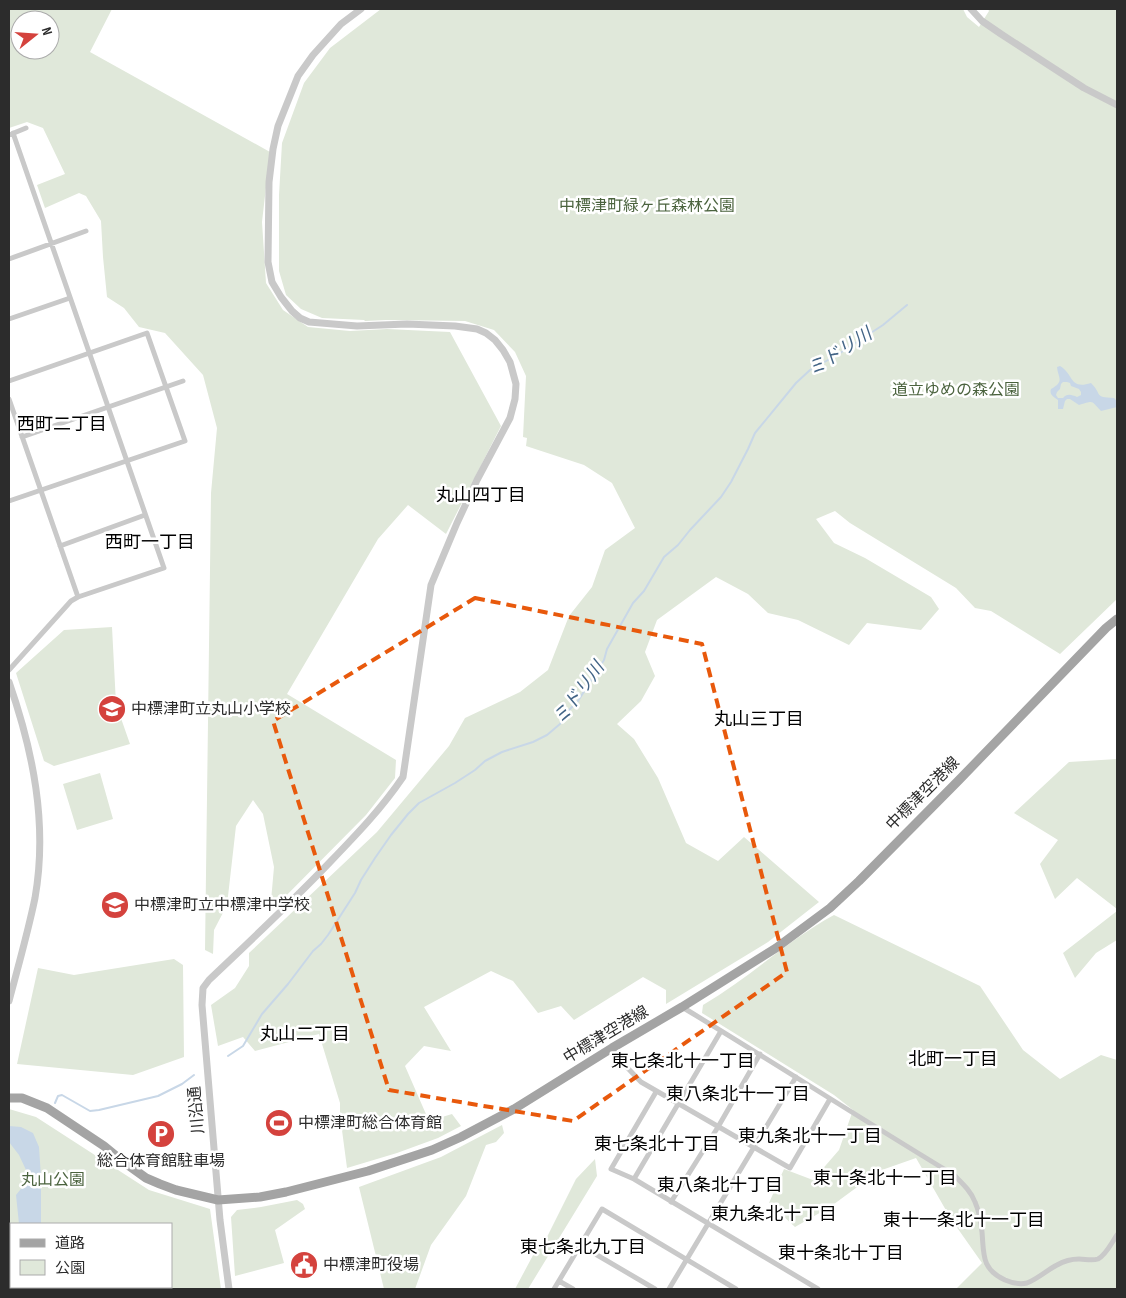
<svg xmlns="http://www.w3.org/2000/svg" width="1126" height="1298" font-family="'Sofia Sans Condensed','Noto Sans JP',sans-serif">
  <rect width="100%" height="100%" fill="#fff"/>
  <path fill="#e0e8da" fill-rule="evenodd" d="M 9,9 L 112,9 L 90,52 L 270,152 L 262,222 L 266,283 L 283,310 L 308,327 L 350,331 L 387,329 L 450,332 L 501,426 L 446,534 L 408,505 L 378,539 L 287,694 L 396,760 L 395,778 L 366,815 L 270,912 L 274,867 L 263,814 L 253,800 L 236,826 L 227,905 L 214,930 L 213,954 L 205,950 L 211,493 L 217,428 L 203,375 L 165,333 L 139,327 L 124,308 L 107,297 L 103,257 L 101,221 L 86,196 L 79,193 L 45,208 L 37,185 L 65,174 L 43,128 L 27,122 L 9,128 ZM 20,20 L 50,20 L 50,50 L 20,50 Z
    M 381,9 L 963,9 L 967,17 L 979,27 L 989,11 L 988,9 L 1117,9 L 1117,599 L 1060,654 L 991,611 L 975,608 L 956,588 L 850,523 L 835,511 L 816,519 L 834,543 L 865,558 L 931,597 L 939,609 L 921,630 L 867,623 L 849,645 L 798,620 L 768,613 L 748,594 L 716,577 L 657,620 L 645,652 L 655,676 L 641,701 L 617,724 L 634,739 L 658,778 L 686,843 L 718,861 L 744,837 L 819,902 L 768,942 L 666,1004 L 666,990 L 643,977 L 574,1020 L 561,1006 L 538,1013 L 513,981 L 491,971 L 424,1007 L 451,1051 L 424,1046 L 405,1066 L 429,1121 L 452,1114 L 461,1126 L 438,1138 L 397,1153 L 347,1168 L 340,1115 L 340,1103 L 319,1034 L 255,1051 L 243,1037 L 218,1046 L 211,1005 L 235,988 L 249,966 L 249,953 L 377,832 L 449,746 L 465,718 L 520,692 L 548,670 L 569,616 L 592,587 L 605,550 L 635,528 L 612,483 L 584,465 L 526,446 L 527,438 L 523,437 L 526,376 L 515,352 L 494,330 L 465,321 L 386,320 L 365,321 L 364,320 L 322,318 L 301,309 L 286,295 L 279,271 L 279,195 L 282,143 L 304,83 L 330,48 Z
    M 112,627 L 116,704 L 130,744 L 54,766 L 44,761 L 16,673 L 64,630 Z
    M 1117,759 L 1117,909 L 1077,878 L 1055,899 L 1040,864 L 1058,840 L 1014,813 L 1069,762 Z
    M 100,773 L 113,819 L 77,830 L 63,784 Z
    M 1117,911 L 1117,940 L 1096,953 L 1075,978 L 1063,953 Z
    M 834,915 L 980,986 L 1023,1050 L 1060,1079 L 1101,1055 L 1117,1060 L 1117,1289 L 956,1289 L 982,1263 L 951,1219 L 916,1158 L 879,1171 L 830,1207 L 795,1227 L 769,1203 L 784,1169 L 813,1180 L 839,1150 L 853,1110 L 834,1095 L 702,1013 L 703,1005 C 749,978 788,940 834,915 Z
    M 174,959 L 183,965 L 184,1057 L 133,1075 L 17,1064 L 38,968 L 74,975 Z
    M 9,1109 L 36,1117 L 149,1190 L 210,1209 L 221,1289 L 9,1289 ZM 11,1224 L 171,1224 L 171,1287 L 11,1287 Z
    M 502,1125 L 504,1133 L 496,1142 L 486,1145 L 466,1196 L 431,1245 L 415,1289 L 384,1289 L 359,1187 L 441,1157 Z
    M 595,1159 L 597,1176 L 528,1289 L 515,1289 L 539,1244 L 546,1239 L 576,1179 Z
    M 297,1200 L 303,1204 L 305,1209 L 275,1230 L 284,1263 L 235,1276 L 231,1217 L 237,1210 L 261,1207 Z"/>
  <path fill="#c8d7e7" fill-rule="evenodd" d="M 1060,366 C 1074,374 1069,390 1091,383 C 1103,395 1093,397 1114,398 L 1117,401 L 1117,407 L 1101,411 C 1091,401 1095,400 1079,405 L 1070,399 L 1067,399 L 1065,401 L 1063,409 L 1058,409 L 1058,400 C 1054,397 1049,395 1051,389 C 1065,381 1058,378 1057,367 ZM 1063,382 L 1067,382 L 1070,383 L 1071,386 L 1079,389 L 1081,392 L 1081,395 L 1077,397 C 1072,395 1067,393 1063,398 L 1058,398 L 1056,395 L 1057,392 L 1060,389 L 1061,384 Z
    M 9,1126 L 21,1127 L 33,1133 L 39,1147 L 41,1177 L 41,1224 L 19,1224 L 16,1195 L 24,1185 L 26,1170 L 19,1155 L 9,1142 Z"/>
  <g fill="none" stroke-linecap="round" stroke-linejoin="round">
    <path stroke="#c8d7e7" stroke-width="2" d="M 228,1056 L 243,1046 L 262,1014 L 288,984 L 313,951 L 321,944 L 328,935 L 355,893 L 361,880 L 375,858 L 391,835 L 408,814 L 419,803 L 455,783 L 475,770 L 485,761 L 502,752 L 533,742 L 547,735 L 560,724 L 568,711 L 578,701 L 604,660 L 607,649 L 633,603 L 644,591 L 664,557 L 678,545 L 690,530 L 721,497 L 731,482 L 748,449 L 755,433 L 796,383 L 810,370 L 837,355 L 883,325 L 907,305
      M 55,1103 L 58,1096 L 62,1095 L 90,1111 L 99,1110 L 158,1096 L 182,1084 L 194,1075"/>
    <path stroke="#c9c9c9" stroke-width="5" d="M 9,135 L 26,128
      M 9,259 L 86,231
      M 9,319 L 70,298
      M 9,381 L 147,333 L 185,441 L 9,501
      M 9,399 L 78,597
      M 22,437 L 183,381
      M 60,546 L 145,515
      M 9,670 L 71,601 L 78,597 L 164,568 L 13,133
      M 682,1007 C 773,1062 863,1120 954,1175 C 962,1183 971,1191 975,1202 C 979,1211 981,1222 982,1232 C 984,1254 981,1269 1005,1280 C 1012,1283 1019,1285 1027,1283 C 1038,1279 1047,1270 1057,1265 C 1064,1261 1071,1259 1079,1259 C 1085,1259 1092,1261 1098,1259 C 1106,1255 1112,1242 1117,1235
      M 721,1031 L 634,1179 L 818,1289
      M 612,1048 L 619,1059 L 641,1082 L 790,1168 L 830,1099
      M 634,1179 L 611,1169 L 656,1092
      M 671,1202 L 718,1127 L 760,1054
      M 580,1245 L 655,1289
      M 559,1281 L 573,1289
      M 554,1289 L 602,1209 L 736,1289
      M 669,1289 L 796,1077"/>
    <path stroke="#c9c9c9" stroke-width="7" d="M 971,9 L 982,21 L 1001,34 L 1084,88 L 1117,105
      M 9,682 C 33,751 48,824 35,898 C 28,932 18,967 9,1001
      M 229,1289 L 220,1220 L 202,1005 L 203,988 L 209,980 C 250,941 292,902 331,861 C 357,834 382,808 403,777 L 431,585 L 457,523 L 477,480 L 510,418 L 515,399 L 516,384 L 510,362 L 503,350 L 495,340 L 486,333 L 477,329 L 455,326 L 407,324 L 357,326 L 309,322 L 300,318 L 292,311 L 281,297 L 272,282 L 268,262 L 269,182 L 273,149 L 278,126 L 298,76 L 313,55 L 341,24 L 361,9"/>
    <path stroke="#a4a4a4" stroke-width="9" d="M 9,1098 L 22,1098 L 47,1108 L 104,1146 L 121,1160 L 146,1178 L 160,1184 L 176,1190 L 218,1200 L 260,1197 L 286,1192 L 368,1171 L 432,1150 L 461,1137 L 514,1109 L 612,1048 L 682,1007 L 776,948 L 830,908 L 859,881 L 959,780 L 1106,628 L 1117,619"/>
  </g>
  <path fill="none" stroke="#e8590c" stroke-width="4" stroke-dasharray="10 6" stroke-linejoin="round" d="M 475,598 L 702,644 L 787,972 L 573,1121 L 389,1090 L 273,721 Z"/>
  <defs>
    <symbol id="school-disc" viewBox="-11 -11 22 22"><circle r="9.5" fill="#d4423d" stroke="#fff"/><path d="M0-5L7-2L0 1L-7-2ZM-4 1L0 2.5L4 1V4Q0 6-4 4Z" fill="#fff"/></symbol>
    <symbol id="stadium-disc" viewBox="-11 -11 22 22"><circle r="9.5" fill="#d4423d" stroke="#fff"/><path d="M0-5a6.5 5 0 1 0 0 10a6.5 5 0 1 0 0-10ZM-3.5-1.8h7v3.6h-7Z" fill="#fff"/></symbol>
    <symbol id="parking-disc" viewBox="-11 -11 22 22"><circle r="9.5" fill="#d4423d" stroke="#fff"/><path d="M-3.5-5.5H1a3.5 3.5 0 0 1 0 7H-1V5.5H-3.5ZM-1-3.4V-.6H.8a1.4 1.4 0 0 0 0-2.8Z" fill="#fff"/></symbol>
    <symbol id="civic-disc" viewBox="-11 -11 22 22"><circle r="9.5" fill="#d4423d" stroke="#fff"/><path d="M-.6-6.5H3V-4.5H.6V-3L4-1V1h2V6H-6V1h2V-1L-.6-3ZM-1.2 2.5V6h2.4V2.5Z" fill="#fff"/></symbol>
  </defs>
  <g fill-rule="evenodd">
    <use href="#school-disc" x="96" y="693" width="32" height="32"/>
    <use href="#school-disc" x="99" y="889" width="32" height="32"/>
    <use href="#stadium-disc" x="263" y="1107" width="32" height="32"/>
    <use href="#parking-disc" x="145" y="1118" width="32" height="32"/>
    <use href="#civic-disc" x="288" y="1249" width="32" height="32"/>
  </g>
  <g text-anchor="middle" dominant-baseline="central" stroke-width="5" stroke-linejoin="round" paint-order="stroke">
    <g font-size="16" fill="#4b633e" stroke="#fff">
      <text x="647" y="206">中標津町緑ヶ丘森林公園</text>
      <text x="956" y="390">道立ゆめの森公園</text>
      <text x="53" y="1180">丸山公園</text>
    </g>
    <g font-size="16" fill="#2c2c2c" stroke="#fff" text-anchor="start">
      <text x="131" y="709">中標津町立丸山小学校</text>
      <text x="134" y="905">中標津町立中標津中学校</text>
      <text x="298" y="1123">中標津町総合体育館</text>
      <text x="161" y="1161" text-anchor="middle">総合体育館駐車場</text>
      <text x="323" y="1265">中標津町役場</text>
    </g>
    <g font-size="16" fill="#2c2c2c" stroke="#fff">
      <text transform="translate(923 794) rotate(-45)">中標津空港線</text>
      <text transform="translate(606 1035) rotate(-31)">中標津空港線</text>
      <text transform="translate(197 1110) rotate(-95)">川沿通</text>
    </g>
    <g font-size="18" font-style="italic" fill="#426486" stroke="#fff">
      <text transform="translate(840 352) rotate(-33)">ミドリ川</text>
      <text transform="translate(579 693) rotate(-54)">ミドリ川</text>
    </g>
    <g font-size="18" fill="#000" stroke="#fff">
      <text x="62" y="424">西町二丁目</text>
      <text x="481" y="495">丸山四丁目</text>
      <text x="150" y="542">西町一丁目</text>
      <text x="759" y="719">丸山三丁目</text>
      <text x="305" y="1034">丸山二丁目</text>
      <text x="953" y="1059">北町一丁目</text>
      <text x="683" y="1061">東七条北十一丁目</text>
      <text x="738" y="1094">東八条北十一丁目</text>
      <text x="810" y="1136">東九条北十一丁目</text>
      <text x="657" y="1144">東七条北十丁目</text>
      <text x="885" y="1178">東十条北十一丁目</text>
      <text x="720" y="1185">東八条北十丁目</text>
      <text x="774" y="1214">東九条北十丁目</text>
      <text x="964" y="1220">東十一条北十一丁目</text>
      <text x="583" y="1247">東七条北九丁目</text>
      <text x="841" y="1253">東十条北十丁目</text>
    </g>
  </g>
  <rect width="1126" height="1298" fill="none" stroke="#2c2c2c" stroke-width="20"/>
  <rect x="10" y="1223" width="162" height="65" fill="#ffffff" stroke="#ababab"/>
  <rect x="20" y="1239" width="25" height="8" fill="#a4a4a4" stroke="#ababab"/>
  <text x="55" y="1248" font-size="15" fill="#2c2c2c">道路</text>
  <rect x="20" y="1260" width="25" height="15" fill="#e0e8da" stroke="#ababab"/>
  <text x="55" y="1273" font-size="15" fill="#2c2c2c">公園</text>
  <g transform="translate(35 35) rotate(73)"><circle r="24" fill="#ffffff" stroke="#ababab"/>
  <path d="M0-4L9 19L0 12L-9 19Z" fill="#d4423d"/>
  <text y="-8" font-size="14" font-weight="bold" text-anchor="middle" fill="#2c2c2c">N</text>
  </g>
</svg>
